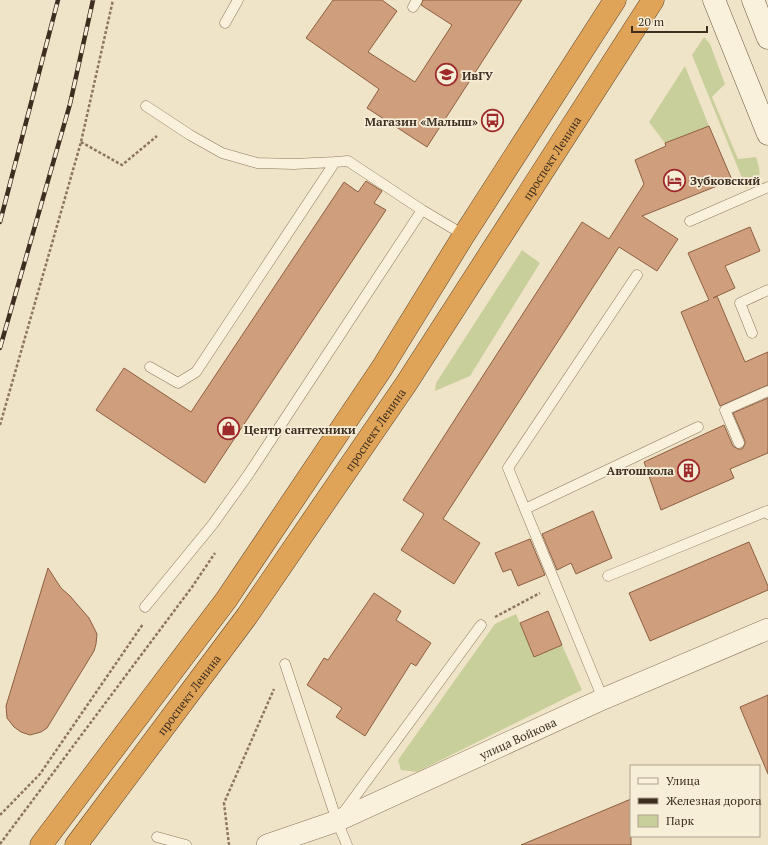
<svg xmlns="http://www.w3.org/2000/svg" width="768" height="845" font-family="'PT Serif',serif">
  <rect width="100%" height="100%" fill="#f0e4c8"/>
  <path fill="#c9cf9b" d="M 704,37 L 710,44 L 725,84 L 712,97 L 738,159 L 756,157 C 761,173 763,181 746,188 L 692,55 Z
    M 685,66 L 709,126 L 665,143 L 649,122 Z
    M 522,250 L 540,263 L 470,376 L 435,391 L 436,383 Z
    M 516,614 L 534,656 L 562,645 L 582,690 L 417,772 L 401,770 L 398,760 L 495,624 Z"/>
  <path fill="#cf9f7d" stroke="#8d5f41" d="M 333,0 L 382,0 L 397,11 L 368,52 L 415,82 L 452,25 L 421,5 L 423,0 L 522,0 L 427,147 L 367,108 L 379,89 L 306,38 Z
    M 709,126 L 732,180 L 642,216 L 678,239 L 657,271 L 619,247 L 443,519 L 480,543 L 454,584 L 401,550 L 424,514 L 403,500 L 582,222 L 609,239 L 644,184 L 635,160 L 666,146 L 665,143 Z
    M 366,181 L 382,191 L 374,203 L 386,210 L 205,483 L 96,410 L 124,368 L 191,412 L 344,182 L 358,192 Z
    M 750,227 L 760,251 L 725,266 L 735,288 L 713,298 L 717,296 L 745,362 L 768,352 L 768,385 L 720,406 L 681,312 L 709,300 L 688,253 Z
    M 768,398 L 768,453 L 730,469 L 734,478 L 661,510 L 644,462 L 724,425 L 733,446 L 738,449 L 742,449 L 745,444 L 745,441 L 733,413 Z
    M 593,511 L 612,558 L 576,574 L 571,563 L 557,570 L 542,534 Z
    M 530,539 L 545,575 L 518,586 L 511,569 L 503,572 L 495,553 Z
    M 749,542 L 768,586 L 768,590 L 650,641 L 629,593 Z
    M 48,568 L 61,588 L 70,596 L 89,618 L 97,634 L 96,644 L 94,651 L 47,728 L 41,732 L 30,735 L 21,732 L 14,727 L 7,718 L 6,706 Z
    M 374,593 L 401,611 L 396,620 L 431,643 L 416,666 L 411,663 L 365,736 L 336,717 L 342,708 L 307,685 L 324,658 L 328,660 Z
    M 548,611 L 562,645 L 534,657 L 520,623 Z
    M 768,695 L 768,774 L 740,707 Z
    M 631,799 L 631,845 L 521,845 Z"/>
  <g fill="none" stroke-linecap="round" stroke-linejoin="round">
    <defs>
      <path id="lane" d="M 413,7 L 417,0
        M 225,23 L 238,0
        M 146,106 L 190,135 L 222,153 L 257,163 L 294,164 L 335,162
        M 690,221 L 768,187
        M 752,333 L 740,303 L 768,290
        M 150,367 L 178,383 L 196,372 L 335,162 L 348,161 L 422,210 L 464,235
        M 739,443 L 725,410 L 768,391
        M 525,509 L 698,427
        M 608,576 L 767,511 L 768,514
        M 145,607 L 213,524 L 248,475 L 422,210
        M 285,664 L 337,821 L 347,845
        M 603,699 L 508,468 L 637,275
        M 343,813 L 481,625
        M 157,837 L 186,845"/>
      <g id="street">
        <path id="s1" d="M 267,845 L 337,821 L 603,699 L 768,629"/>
      </g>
      <path id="secondary" d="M 714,0 L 768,134
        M 753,0 L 768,38"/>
      <g id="highway">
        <path d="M 41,845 L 226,600 L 382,368 L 464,235 L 615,0"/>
        <path id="s2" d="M 76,845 L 247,616 L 406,384 L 653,0"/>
      </g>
    </defs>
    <use href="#lane" stroke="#8d765c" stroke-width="11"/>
    <use href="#street" stroke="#8d765c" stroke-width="22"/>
    <use href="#secondary" stroke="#6f573f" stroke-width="23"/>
    <use href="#highway" stroke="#5b4430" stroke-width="23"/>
    <path stroke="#8d765c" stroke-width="2.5" stroke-dasharray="3 2" stroke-linecap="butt" d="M 81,142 L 122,165 L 157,136
      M 0,425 L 81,142 L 113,0
      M 495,617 L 540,593
      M 0,815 L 40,774 L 143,624
      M 0,844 L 192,587 L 215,553
      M 229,845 L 224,803 L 274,689"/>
    <use href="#lane" stroke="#faf1dc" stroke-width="10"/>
    <use href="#street" stroke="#faf1dc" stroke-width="21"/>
    <use href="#secondary" stroke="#faf1dc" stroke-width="22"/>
    <use href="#highway" stroke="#e0a458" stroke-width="22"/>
    <defs>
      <path id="rail" d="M 0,222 L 58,0
        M 0,348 L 70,104 L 93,0"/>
    </defs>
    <use href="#rail" stroke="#3d2e20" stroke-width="4.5"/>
    <use href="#rail" stroke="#f7eed8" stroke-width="3" stroke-dasharray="9" stroke-linecap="butt"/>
  </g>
  <defs>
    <symbol id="university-ring" viewBox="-11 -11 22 22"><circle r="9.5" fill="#f7eed8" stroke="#9e2a2b" stroke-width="1.5"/><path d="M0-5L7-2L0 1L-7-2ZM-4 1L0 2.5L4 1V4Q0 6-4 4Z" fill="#9e2a2b"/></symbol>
    <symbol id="bus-ring" viewBox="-11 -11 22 22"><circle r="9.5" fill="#f7eed8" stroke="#9e2a2b" stroke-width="1.5"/><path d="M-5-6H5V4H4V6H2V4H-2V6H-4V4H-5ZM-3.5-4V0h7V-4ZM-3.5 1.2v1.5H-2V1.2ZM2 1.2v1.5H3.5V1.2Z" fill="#9e2a2b"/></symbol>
    <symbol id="hotel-ring" viewBox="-11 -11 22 22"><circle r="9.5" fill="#f7eed8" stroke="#9e2a2b" stroke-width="1.5"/><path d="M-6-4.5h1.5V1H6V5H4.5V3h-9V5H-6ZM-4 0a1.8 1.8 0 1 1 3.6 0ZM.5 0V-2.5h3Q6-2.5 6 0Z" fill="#9e2a2b"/></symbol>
    <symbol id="shop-ring" viewBox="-11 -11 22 22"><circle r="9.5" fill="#f7eed8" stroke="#9e2a2b" stroke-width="1.5"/><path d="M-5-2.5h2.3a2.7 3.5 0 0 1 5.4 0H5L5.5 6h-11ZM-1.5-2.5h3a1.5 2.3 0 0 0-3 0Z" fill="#9e2a2b"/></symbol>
    <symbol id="building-ring" viewBox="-11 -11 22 22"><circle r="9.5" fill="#f7eed8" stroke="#9e2a2b" stroke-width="1.5"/><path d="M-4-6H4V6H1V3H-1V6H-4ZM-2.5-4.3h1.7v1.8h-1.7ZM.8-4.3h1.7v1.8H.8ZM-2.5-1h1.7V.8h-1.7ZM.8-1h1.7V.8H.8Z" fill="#9e2a2b"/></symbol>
  </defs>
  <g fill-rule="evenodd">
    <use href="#university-ring" x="434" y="62" width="25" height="25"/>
    <use href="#bus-ring" x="480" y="108" width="25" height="25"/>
    <use href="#hotel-ring" x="662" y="168" width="25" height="25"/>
    <use href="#shop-ring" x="216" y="416" width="25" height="25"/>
    <use href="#building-ring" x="676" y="458" width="25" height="25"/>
  </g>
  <g text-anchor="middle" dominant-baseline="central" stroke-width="3.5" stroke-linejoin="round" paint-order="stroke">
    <g font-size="12" font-weight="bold" fill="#3d2e20" stroke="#f7eed8" text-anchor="start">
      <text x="462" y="75">ИвГУ</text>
      <text x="478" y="121" text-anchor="end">Магазин «Малыш»</text>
      <text x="690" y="180">Зубковский</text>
      <text x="244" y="429">Центр сантехники</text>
      <text x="674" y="470" text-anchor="end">Автошкола</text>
    </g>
    <g font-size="12" fill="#3d2e20" stroke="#f7eed8">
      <text stroke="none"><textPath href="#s2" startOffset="836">проспект Ленина</textPath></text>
      <text stroke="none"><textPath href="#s2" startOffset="512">проспект Ленина</textPath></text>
      <text stroke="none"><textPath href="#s2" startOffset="188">проспект Ленина</textPath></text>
      <text stroke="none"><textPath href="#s1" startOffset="273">улица Войкова</textPath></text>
    </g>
  </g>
  <rect x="630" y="765" width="130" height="72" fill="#f7eed8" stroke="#ada18e"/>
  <rect x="638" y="778" width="20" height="6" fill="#faf1dc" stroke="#ada18e"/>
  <text x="666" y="785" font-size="12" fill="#3d2e20">Улица</text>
  <rect x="638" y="798" width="20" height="6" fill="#3d2e20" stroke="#ada18e"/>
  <text x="666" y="805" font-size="12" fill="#3d2e20">Железная дорога</text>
  <rect x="638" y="815" width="20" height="12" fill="#c9cf9b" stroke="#ada18e"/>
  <text x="666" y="825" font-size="12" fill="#3d2e20">Парк</text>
  <path d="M632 26v6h75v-6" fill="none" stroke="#3d2e20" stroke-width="2"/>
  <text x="638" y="26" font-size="12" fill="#3d2e20" stroke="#f7eed8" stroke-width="3" paint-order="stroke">20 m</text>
</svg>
